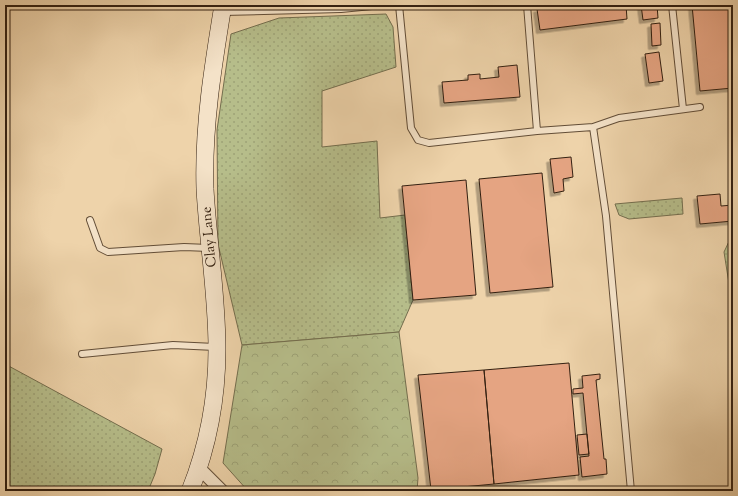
<svg xmlns="http://www.w3.org/2000/svg" width="738" height="496" font-family="'Sorts Mill Goudy',serif">
  <defs>
    <pattern id="grass-dots" width="8" height="8" patternUnits="userSpaceOnUse"><rect width="8" height="8" fill="#b6bd8a"/><path d="M2 2h.1M6 6h.1" fill="none" stroke="#9da276" stroke-width="1.8" stroke-linecap="round"/></pattern>
    <pattern id="forest-crowns" width="20" height="18" patternUnits="userSpaceOnUse"><rect width="20" height="18" fill="#b6bd8a"/><path d="M2 6a3 3 0 1 1 6 0M12 15a3 3 0 1 1 6 0" fill="none" stroke="#9da276"/></pattern>
    <filter id="shadow"><feDropShadow dx="-3.5" dy="3.5" stdDeviation="0" flood-color="#0004"/></filter>
  </defs>
  <rect width="100%" height="100%" fill="#eed3aa"/>
  <filter id="stains"><feTurbulence type="fractalNoise" baseFrequency=".005" numOctaves="4"/><feColorMatrix values="0 0 0 0 .2 0 0 0 0 .09 0 0 0 0 .02 0 0 0 .5 -.17"/></filter>
  <radialGradient id="worn" r=".72"><stop offset=".6" stop-color="#630" stop-opacity="0"/><stop offset="1" stop-color="#630" stop-opacity=".3"/></radialGradient>
  <path fill="url(#grass-dots)" stroke="#746e4e" d="M 386,14 L 393,27 L 396,67 L 322,91 L 322,147 L 377,141 L 380,218 L 405,215 L 413,300 L 399,332 L 242,345 L 218,244 L 217,130 L 231,34 L 279,18 Z
    M 682,198 L 683,214 L 629,219 L 619,215 L 615,204 Z
    M 733,233 L 733,293 L 730,290 L 724,252 Z
    M 5,364 L 162,449 L 155,474 L 148,491 L 5,491 Z"/>
  <path fill="url(#forest-crowns)" stroke="#746e4e" d="M 399,332 L 418,478 L 417,491 L 248,491 L 223,463 L 242,345 Z"/>
  <path fill="#e5a482" stroke="#332011" filter="url(#shadow)" d="M 544,5 L 626,5 L 627,19 L 540,30 L 537,9 L 544,8 Z
    M 641,5 L 657,5 L 658,18 L 643,20 Z
    M 692,5 L 733,5 L 733,88 L 700,91 Z
    M 660,23 L 661,45 L 652,46 L 651,24 Z
    M 659,52 L 663,81 L 649,83 L 645,54 Z
    M 517,65 L 520,97 L 444,103 L 442,82 L 468,80 L 468,75 L 480,74 L 480,79 L 499,77 L 498,67 Z
    M 571,157 L 573,177 L 563,179 L 564,191 L 554,193 L 550,159 Z
    M 542,173 L 553,287 L 490,293 L 479,179 Z
    M 466,180 L 476,295 L 413,300 L 402,186 Z
    M 720,194 L 721,206 L 733,205 L 733,221 L 700,224 L 697,196 Z
    M 569,363 L 579,475 L 494,484 L 484,370 Z
    M 484,370 L 494,484 L 431,490 L 418,375 Z
    M 600,374 L 600,379 L 596,380 L 604,459 L 606,459 L 607,474 L 582,477 L 580,457 L 589,456 L 583,393 L 573,394 L 573,389 L 583,388 L 582,376 Z
    M 587,434 L 589,454 L 579,455 L 577,435 Z"/>
  <g fill="none" stroke-linecap="round" stroke-linejoin="round">
    <defs>
      <path id="lane" d="M 399,5 L 411,128 L 418,140 L 429,143 L 537,131 L 593,127 L 619,118 L 700,107
        M 527,5 L 537,131
        M 672,5 L 683,109
        M 223,12 L 341,9 L 382,5
        M 593,127 L 606,216 L 631,491
        M 90,220 L 100,248 L 108,252 L 184,247 L 209,248
        M 82,354 L 173,345 L 215,347"/>
      <path id="street" d="M 199,468 L 222,491"/>
      <path id="secondary" d="M 190,491 C 208,446 217,398 217,349 C 217,295 208,242 205,189 C 203,127 213,66 223,5"/>
    </defs>
    <use href="#lane" stroke="#624d37" stroke-width="8"/>
    <use href="#street" stroke="#624d37" stroke-width="14"/>
    <use href="#secondary" stroke="#332011" stroke-width="18"/>
    <use href="#lane" stroke="#f4e2c8" stroke-width="6"/>
    <use href="#street" stroke="#f4e2c8" stroke-width="12"/>
    <use href="#secondary" stroke="#f4e2c8" stroke-width="17"/>
  </g>
  <g text-anchor="middle" dominant-baseline="central" stroke-width="3" stroke-linejoin="round" paint-order="stroke">
    <g font-size="14" fill="#332011" stroke="#f4e2c8">
      <text transform="translate(210 237) rotate(-95)">Clay Lane</text>
    </g>
  </g>
  <rect width="738" height="496" fill="none" stroke="#eed3aa" stroke-width="20"/>
  <rect x="6" y="6" width="726" height="484" fill="none" stroke="#332011" stroke-width="2"/>
  <rect x="10" y="10" width="718" height="476" fill="none" stroke="#332011"/>
  <rect width="100%" height="100%" filter="url(#stains)"/>
  <rect width="100%" height="100%" fill="url(#worn)"/>
</svg>
